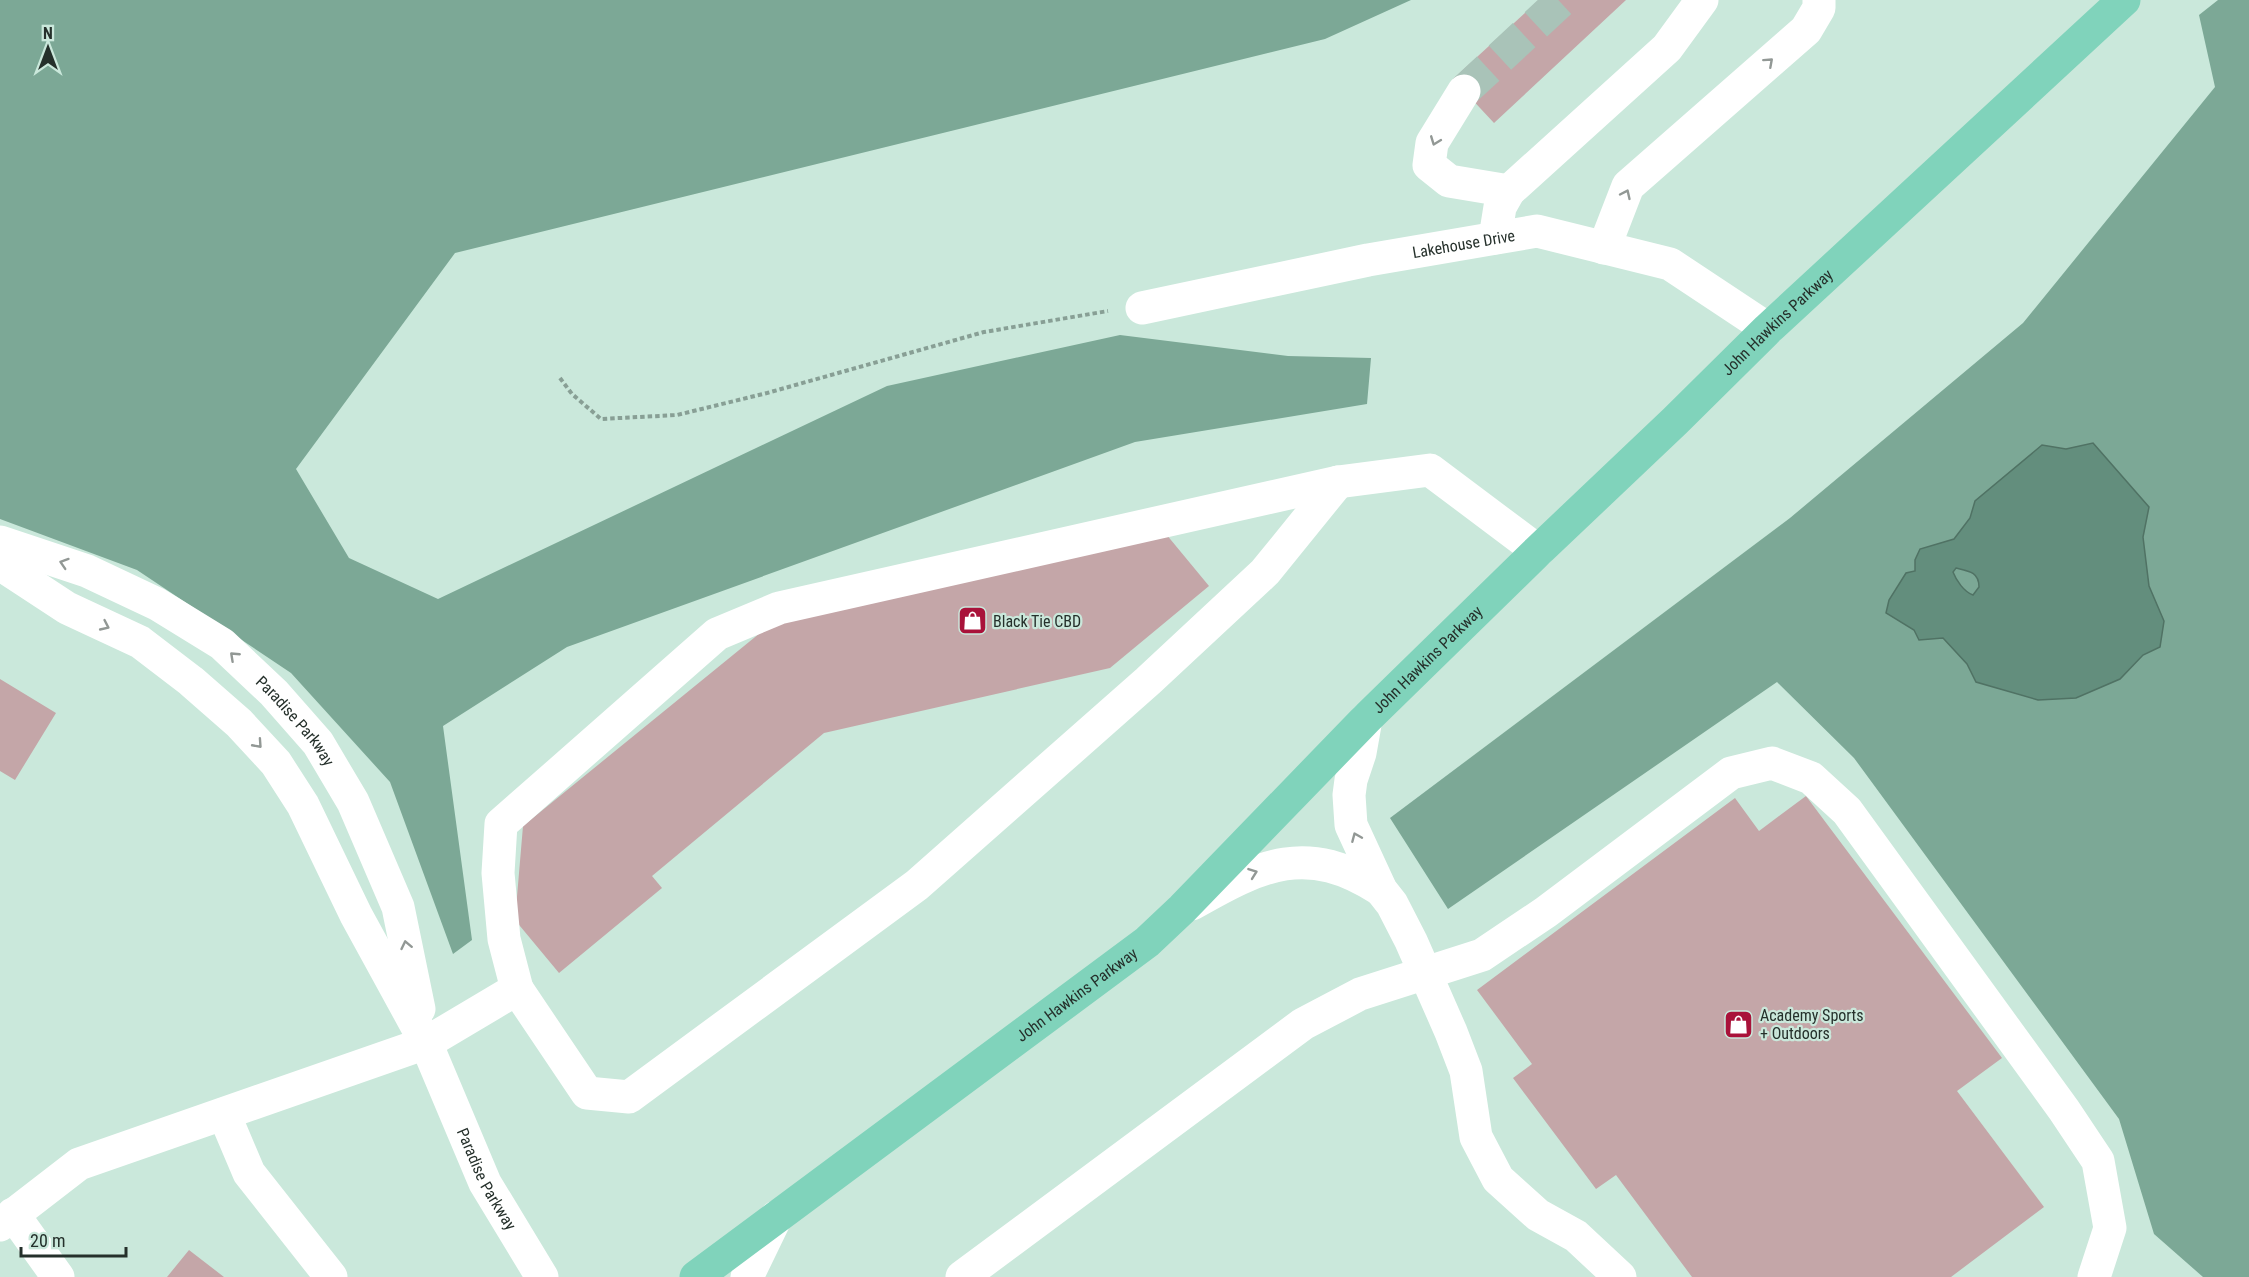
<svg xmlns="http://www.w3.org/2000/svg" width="2249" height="1277" font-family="'Roboto Condensed',sans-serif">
  <rect width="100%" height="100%" fill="#cae8db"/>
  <path fill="#7ca896" d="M 0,0 L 1411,0 L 1325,39 L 455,253 L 296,469 L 349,558 L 438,599 L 887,386 L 1120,335 L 1288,356 L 1371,358 L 1367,404 L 1135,442 L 567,647 L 443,726 L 472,940 L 453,954 L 390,782 L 291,673 L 137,570 L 0,519 Z
    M 2218,0 L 2249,0 L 2249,1277 L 2203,1277 L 2154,1234 L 2119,1119 L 1854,758 L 1777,682 L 1448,909 L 1390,818 L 1790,518 L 2023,323 L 2215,87 L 2199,15 Z"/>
  <path fill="#638e7d" stroke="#507264" stroke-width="1.5" fill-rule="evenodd" d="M 2093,443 L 2149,507 L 2143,537 L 2149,586 L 2164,621 L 2160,647 L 2143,655 L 2120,679 L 2076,698 L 2038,700 L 1976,682 L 1967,664 L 1943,638 L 1919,640 L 1914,630 L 1886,613 L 1889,600 L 1906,573 L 1915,571 L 1915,560 L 1920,549 L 1954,539 L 1970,518 L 1975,501 L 2042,445 L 2066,449 ZM 1956,568 C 1969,571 1979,572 1979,587 L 1973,595 C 1964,592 1956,580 1953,572 Z"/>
  <path fill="#c4a6a8" d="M 1539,0 L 1626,0 L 1494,123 L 1453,79 Z
    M 1166,534 L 1209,586 L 1110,668 L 824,733 L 652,876 L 662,888 L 559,973 L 515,920 L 523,826 L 771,624 Z
    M 0,679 L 56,713 L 15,780 L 0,771 Z
    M 1806,796 L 2002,1058 L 1957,1091 L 2044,1207 L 1951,1277 L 1692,1277 L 1616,1175 L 1596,1189 L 1513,1078 L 1532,1064 L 1477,990 L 1735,798 L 1759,831 Z
    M 189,1250 L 224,1277 L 167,1277 Z"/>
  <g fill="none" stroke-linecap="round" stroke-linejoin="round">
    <path stroke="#a9c3b8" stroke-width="33" stroke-dasharray="33 16" stroke-linecap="butt" d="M 1464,91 L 1562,0"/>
    <path stroke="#889f95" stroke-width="4" stroke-dasharray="4.5 3" stroke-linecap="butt" d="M 560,378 L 572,394 L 601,419 L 677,415 L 767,393 L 984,332 L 1108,311"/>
    <g stroke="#fff" stroke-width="33">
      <path d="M 1464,91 L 1432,143 L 1429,165 L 1449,181 L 1509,191"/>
      <path d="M 1495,238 L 1500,207 L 1509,191 L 1667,48 L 1702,0"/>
      <path d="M 1604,248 L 1628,186 L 1806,30 L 1819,8 L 1819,0"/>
      <path id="s1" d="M 1142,308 L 1368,260 L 1537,231 L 1670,264 L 1768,329"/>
      <path id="s2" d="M 0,542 L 87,571 L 157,604 L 222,644 L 274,693 L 318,743 L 353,802 L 398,907 L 419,1009"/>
      <path id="s3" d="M 0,564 L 67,608 L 140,642 L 191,681 L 239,723 L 276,763 L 303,805 L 356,915 L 426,1043 L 485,1183 L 542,1277"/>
      <path d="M 1366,719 L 1360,753 L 1351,780 L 1349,795 L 1351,825 L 1381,890 L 1392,904 L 1411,941 L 1451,1032 L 1466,1071 L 1476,1137 L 1498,1179 L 1538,1215 L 1576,1236 L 1620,1277"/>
      <path d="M 1192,904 C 1262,864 1307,842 1381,890"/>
      <path d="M 517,989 L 504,939 L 498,873 L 501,824 L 717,634 L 779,608 L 1338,482 L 1430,470 L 1538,551"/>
      <path d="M 224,1114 L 249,1173 L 331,1277"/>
      <path d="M 13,1214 L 58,1277"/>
      <path d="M 0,1225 L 79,1164 L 426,1043 L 517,989 L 587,1093 L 629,1097 L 917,885 L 1148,681 L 1265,572 L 1338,482"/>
      <path d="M 747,1277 L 776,1217"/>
      <path d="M 962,1277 L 1303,1024 L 1360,994 L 1482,955 L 1546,912 L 1731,773 L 1772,763 L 1811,778 L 1847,811 L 2064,1110 L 2098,1161 L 2110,1228 L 2094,1277"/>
    </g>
    <path stroke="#80d3bb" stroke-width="33" id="s4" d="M 696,1277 L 1147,942 L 1182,909 L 1366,719 L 1538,551 L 1675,421 L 1768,329 L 2124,0"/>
  </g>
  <defs><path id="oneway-chevron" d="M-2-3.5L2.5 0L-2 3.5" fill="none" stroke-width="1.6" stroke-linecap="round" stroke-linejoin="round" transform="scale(1.5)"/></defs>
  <g stroke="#929895">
    <use href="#oneway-chevron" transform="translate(1769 62) rotate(-42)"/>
    <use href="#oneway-chevron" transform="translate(1435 141) rotate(111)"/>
    <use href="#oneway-chevron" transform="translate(1626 194) rotate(-65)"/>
    <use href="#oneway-chevron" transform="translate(64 563) rotate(-162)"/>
    <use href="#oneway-chevron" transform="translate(105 626) rotate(25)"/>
    <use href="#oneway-chevron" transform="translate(234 656) rotate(-137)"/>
    <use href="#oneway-chevron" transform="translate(258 744) rotate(48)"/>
    <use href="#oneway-chevron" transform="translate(1356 837) rotate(-113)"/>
    <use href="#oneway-chevron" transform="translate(1253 873) rotate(-20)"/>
    <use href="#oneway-chevron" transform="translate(406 945) rotate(-102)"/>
  </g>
  <defs>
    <symbol id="shop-square" viewBox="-11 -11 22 22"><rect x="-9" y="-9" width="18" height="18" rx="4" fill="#a9123a" stroke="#cae8db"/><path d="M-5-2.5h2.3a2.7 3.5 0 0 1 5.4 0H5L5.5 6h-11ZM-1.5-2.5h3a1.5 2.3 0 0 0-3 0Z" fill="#fff"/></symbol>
  </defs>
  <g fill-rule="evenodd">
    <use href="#shop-square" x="956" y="604" width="33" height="33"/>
    <use href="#shop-square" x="1722" y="1008" width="33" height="33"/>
  </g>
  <g text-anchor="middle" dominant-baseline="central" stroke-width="4.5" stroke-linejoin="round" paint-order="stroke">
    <g font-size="16" fill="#25302b" stroke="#cae8db">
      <text stroke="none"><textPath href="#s1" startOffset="328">Lakehouse Drive</textPath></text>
      <text stroke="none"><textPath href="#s4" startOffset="1446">John Hawkins Parkway</textPath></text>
      <text stroke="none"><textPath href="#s4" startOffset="960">John Hawkins Parkway</textPath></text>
      <text stroke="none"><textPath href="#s2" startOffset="352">Paradise Parkway</textPath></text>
      <text stroke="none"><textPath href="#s4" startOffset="474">John Hawkins Parkway</textPath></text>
      <text stroke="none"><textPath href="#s3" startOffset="810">Paradise Parkway</textPath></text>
    </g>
    <g font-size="16" fill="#25302b" stroke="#cae8db" text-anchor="start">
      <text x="993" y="621">Black Tie CBD</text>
      <text x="1760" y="1015">Academy Sports<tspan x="1760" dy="18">+ Outdoors</tspan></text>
    </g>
  </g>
  <g transform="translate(48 48)" stroke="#cae8db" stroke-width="4.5" paint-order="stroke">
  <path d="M0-4.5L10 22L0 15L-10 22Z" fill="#25302b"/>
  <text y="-9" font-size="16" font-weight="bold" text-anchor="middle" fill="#25302b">N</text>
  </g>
  <path d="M21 1247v9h105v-9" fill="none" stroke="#25302b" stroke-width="3"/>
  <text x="30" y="1247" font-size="18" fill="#25302b" stroke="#cae8db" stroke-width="4.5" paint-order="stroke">20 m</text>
</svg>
